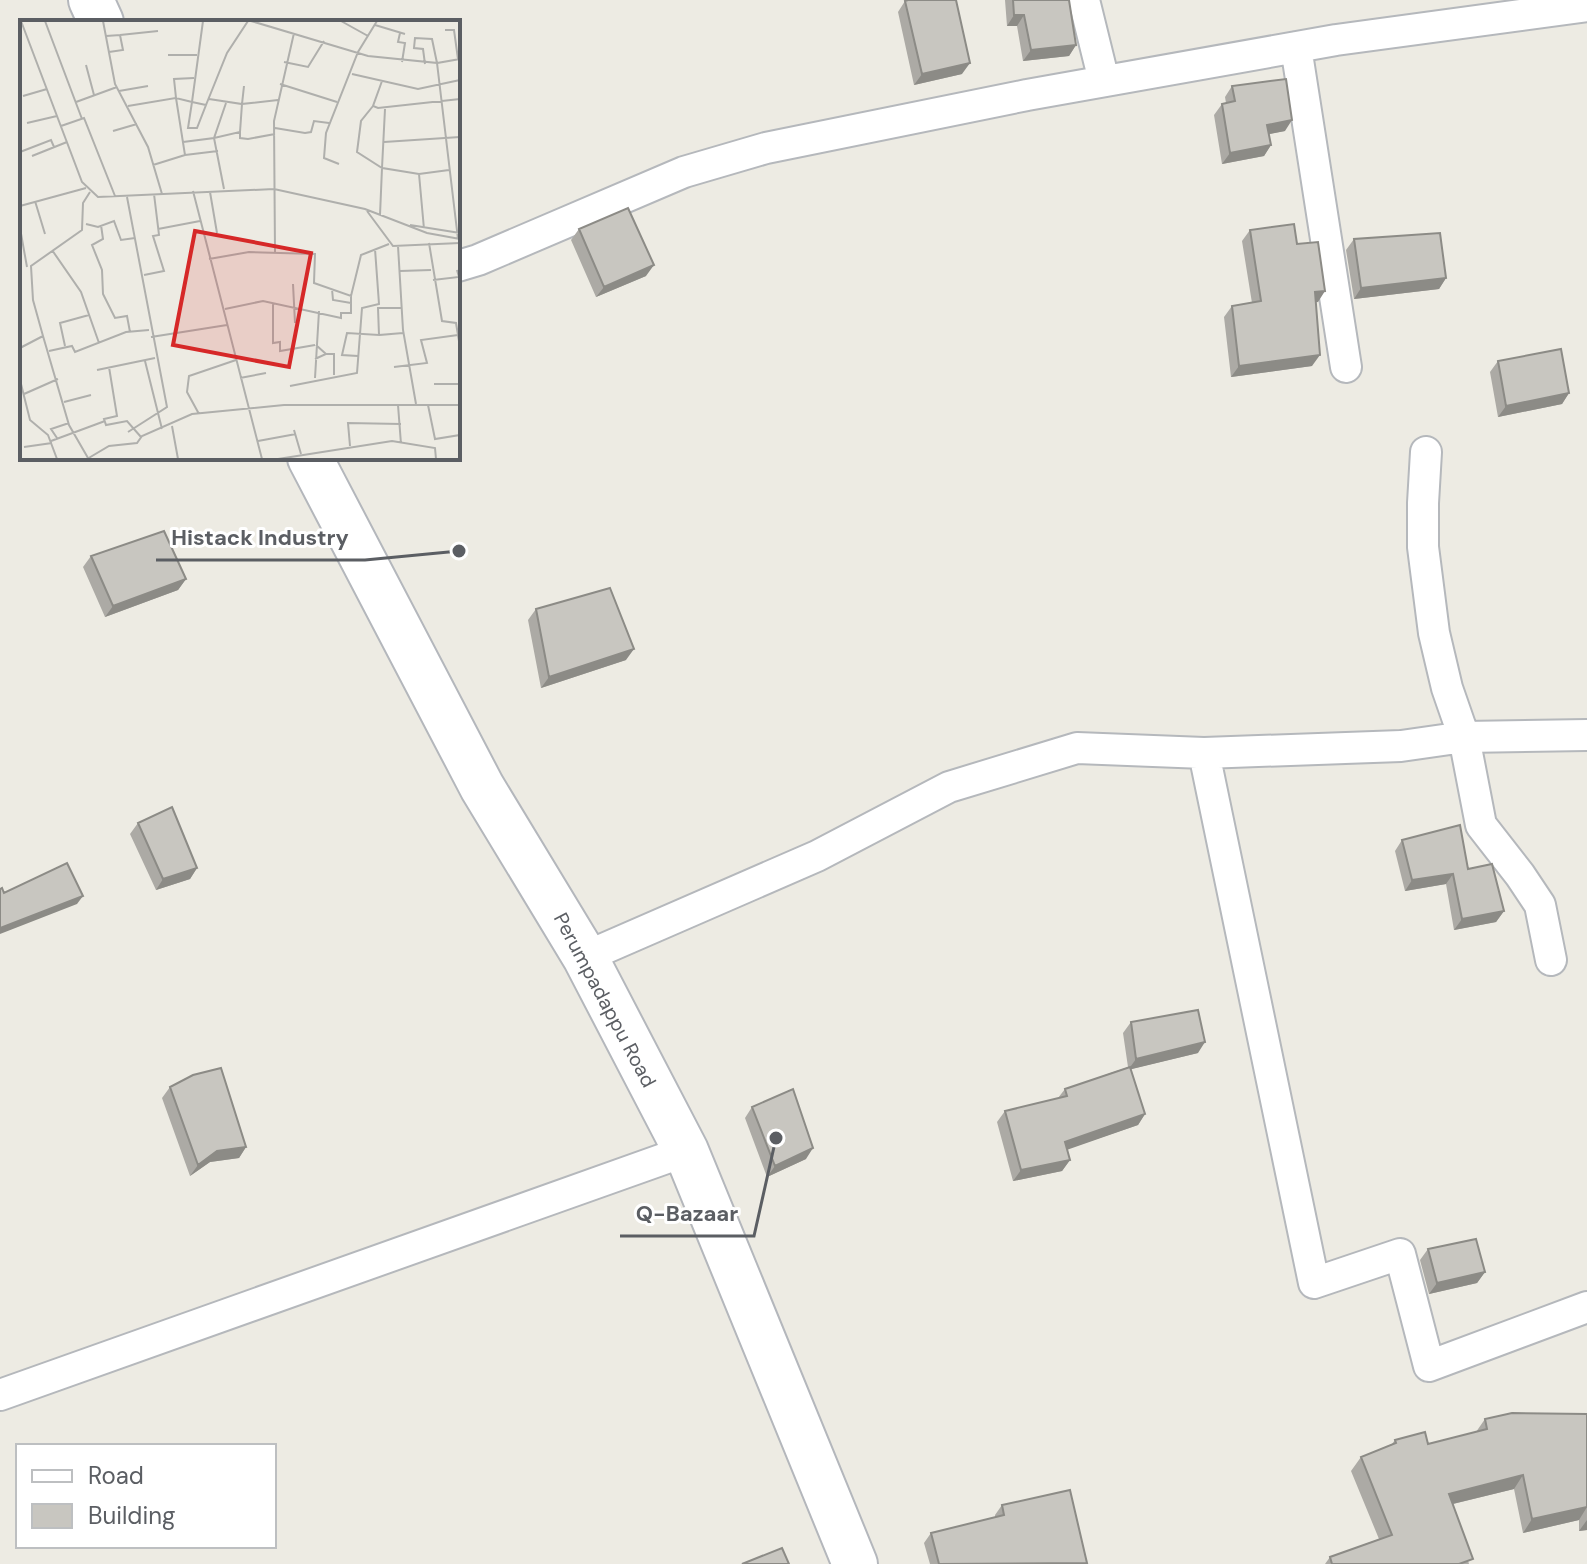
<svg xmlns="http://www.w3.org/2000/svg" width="1587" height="1564" font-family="'DM Sans',sans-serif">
  <rect width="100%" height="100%" fill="#edebe3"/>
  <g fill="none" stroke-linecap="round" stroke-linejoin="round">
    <defs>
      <path id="minor" d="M 1084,0 L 1104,81
        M 1296,47 L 1346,367
        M 458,266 L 478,260 L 684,172 L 766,148 L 1027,95 L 1336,40 L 1587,6
        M 1426,452 L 1423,503 L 1423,547 L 1434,633 L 1447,688 L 1464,737 L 1481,825 L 1520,875 L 1540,905 L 1551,960
        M 1204,753 L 1314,1283 L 1400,1254 L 1429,1366 L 1587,1307
        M 585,957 L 817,856 L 949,787 L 1077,748 L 1204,753 L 1401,746 L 1464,737 L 1587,735
        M 0,1395 L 686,1151"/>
      <path id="secondary" d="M 91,0 L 101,22
        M 310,458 L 482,787 L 585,957 L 686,1151 L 855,1564"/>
    </defs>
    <use href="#minor" stroke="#b5b8bc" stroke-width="34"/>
    <use href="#secondary" stroke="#b4b7bc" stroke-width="48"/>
    <use href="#minor" stroke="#fff" stroke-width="30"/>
    <use href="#secondary" stroke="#fff" stroke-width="44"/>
  </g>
  <path fill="#acaaa5" d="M 1005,0 L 1069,0 L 1076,45 L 1069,56 L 1023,61 L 1017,26 L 1007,26 Z
    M 905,1 L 962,74 L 914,85 L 898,12 Z
    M 1232,86 L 1285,131 L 1269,134 L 1271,145 L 1264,156 L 1222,164 L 1214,115 L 1222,104 L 1226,103 L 1225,97 Z
    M 579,229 L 646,276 L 596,297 L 571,240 Z
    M 1250,230 L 1297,244 L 1318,302 L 1316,302 L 1312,366 L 1231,377 L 1224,317 L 1232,306 L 1252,303 L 1242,241 Z
    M 1354,239 L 1446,278 L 1439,289 L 1354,299 L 1346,250 Z
    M 1498,361 L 1569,393 L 1562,404 L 1498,417 L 1490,372 Z
    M 91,556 L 186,579 L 178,590 L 105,617 L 83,567 Z
    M 536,609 L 626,660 L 541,688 L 528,620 Z
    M 138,823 L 197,868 L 190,879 L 156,890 L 130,834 Z
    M 1402,840 L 1468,869 L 1504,911 L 1496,922 L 1454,930 L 1446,884 L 1405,891 L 1395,851 Z
    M 1131,1022 L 1198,1053 L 1131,1069 L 1145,1114 L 1138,1125 L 1067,1149 L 1070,1160 L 1062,1171 L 1013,1181 L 997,1122 L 1005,1111 L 1058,1098 L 1065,1089 L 1128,1067 L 1123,1033 Z
    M 170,1087 L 246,1147 L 239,1158 L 210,1162 L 190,1176 L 162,1098 Z
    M 752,1107 L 806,1159 L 767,1177 L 745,1118 Z
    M 1428,1249 L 1485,1272 L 1477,1283 L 1429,1294 L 1420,1260 Z
    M 1587,1414 L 1587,1530 L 1579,1531 L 1579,1520 L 1523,1533 L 1514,1489 L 1453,1504 L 1469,1564 L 1325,1564 L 1330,1557 L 1379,1539 L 1351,1471 L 1361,1457 L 1392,1444 L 1395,1440 L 1428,1444 L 1476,1432 L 1485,1419 Z
    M 1002,1505 L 1086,1564 L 930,1564 L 924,1543 L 931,1533 L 995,1517 L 995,1515 Z"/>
  <path fill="#8c8b86" d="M 1014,15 L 1024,15 L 1017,26 L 1007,26 Z
    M 1076,45 L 1069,56 L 1023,61 L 1031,50 Z
    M 970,63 L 962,74 L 914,85 L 922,74 Z
    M 1292,120 L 1285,131 L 1260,136 L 1267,125 Z
    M 1271,145 L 1264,156 L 1222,164 L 1230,153 Z
    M 654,265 L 646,276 L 596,297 L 604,287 Z
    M 1446,278 L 1439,289 L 1354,299 L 1361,288 Z
    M 1325,291 L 1318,302 L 1308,303 L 1315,292 Z
    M 1320,355 L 1312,366 L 1231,377 L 1239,366 Z
    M 1569,393 L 1562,404 L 1498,417 L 1506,406 Z
    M 186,579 L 178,590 L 105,617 L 113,606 Z
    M 634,649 L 626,660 L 541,688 L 549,677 Z
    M 197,868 L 190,879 L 156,890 L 163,879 Z
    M 1453,874 L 1446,884 L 1405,891 L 1412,880 Z
    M 83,896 L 77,904 L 0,934 L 0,928 Z
    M 1504,911 L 1496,922 L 1454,930 L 1462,919 Z
    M 1205,1042 L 1198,1053 L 1128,1070 L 1136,1059 Z
    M 1145,1114 L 1138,1125 L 1058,1153 L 1065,1142 Z
    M 246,1147 L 239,1158 L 210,1162 L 190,1176 L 198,1165 L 217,1151 Z
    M 813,1148 L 806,1159 L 767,1177 L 775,1166 Z
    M 1070,1160 L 1062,1171 L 1013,1181 L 1021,1170 Z
    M 1485,1272 L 1477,1283 L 1429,1294 L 1437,1283 Z
    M 1523,1475 L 1514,1489 L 1440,1507 L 1449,1494 Z
    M 1587,1507 L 1579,1520 L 1523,1533 L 1532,1519 Z
    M 1587,1520 L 1587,1530 L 1579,1531 Z"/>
  <path fill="#c8c6c0" stroke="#8c8b86" stroke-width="2" d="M 908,0 L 956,0 L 970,63 L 922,74 L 905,1 Z
    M 1013,0 L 1069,0 L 1076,45 L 1031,50 L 1024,15 L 1014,15 Z
    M 1286,79 L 1292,120 L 1267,125 L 1271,145 L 1230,153 L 1222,104 L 1235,101 L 1232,86 Z
    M 628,208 L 654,265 L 604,287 L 579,229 Z
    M 1294,224 L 1297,244 L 1318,242 L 1325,291 L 1315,292 L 1320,355 L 1239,366 L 1232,306 L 1261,301 L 1250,230 Z
    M 1440,233 L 1446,278 L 1361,288 L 1354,239 Z
    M 1561,349 L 1569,393 L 1506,406 L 1498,361 Z
    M 164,531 L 186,579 L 113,606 L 91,556 Z
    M 610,588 L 634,649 L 549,677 L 536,609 Z
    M 172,807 L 197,868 L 163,879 L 138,823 Z
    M 1460,825 L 1468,869 L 1492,864 L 1504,911 L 1462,919 L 1453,874 L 1412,880 L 1402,840 Z
    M 67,863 L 83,896 L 0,928 L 0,889 L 2,888 L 4,893 Z
    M 1198,1010 L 1205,1042 L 1136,1059 L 1131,1022 Z
    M 1130,1067 L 1145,1114 L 1065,1142 L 1070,1160 L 1021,1170 L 1005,1111 L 1067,1096 L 1065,1089 Z
    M 221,1068 L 246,1147 L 217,1151 L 198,1165 L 170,1087 L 193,1075 Z
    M 793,1089 L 813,1148 L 775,1166 L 752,1107 Z
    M 1476,1239 L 1485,1272 L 1437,1283 L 1428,1249 Z
    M 1512,1413 L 1587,1414 L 1587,1507 L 1532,1519 L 1523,1475 L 1449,1494 L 1473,1559 L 1459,1564 L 1332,1564 L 1330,1557 L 1392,1535 L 1361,1457 L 1396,1443 L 1395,1440 L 1425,1432 L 1428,1444 L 1487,1429 L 1485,1419 Z
    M 1070,1490 L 1087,1563 L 939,1564 L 931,1533 L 1004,1515 L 1002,1505 Z
    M 782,1548 L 789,1564 L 742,1564 Z"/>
  <g text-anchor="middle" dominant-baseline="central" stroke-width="6" stroke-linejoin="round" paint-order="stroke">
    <g font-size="20" fill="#5b5e63" stroke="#fff">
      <text transform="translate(605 1000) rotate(62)">Perumpadappu Road</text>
    </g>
  </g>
  <g transform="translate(20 20)">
    <rect width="440" height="440" fill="#edebe3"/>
    <path fill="none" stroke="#afafac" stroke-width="2" d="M 1,1 L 62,162 L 78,177 L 254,169 L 345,189 L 407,213 L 440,219M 25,1 L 62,99M 83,1 L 95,64 L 128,127 L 142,174M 231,1 L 348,36 L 417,43 L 438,219M 321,1 L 348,16M 355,5 L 385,14M 425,10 L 434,10 L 438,39M 380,13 L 378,22 L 385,23 L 382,42M 100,15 L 138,11M 86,16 L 100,15 L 103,30 L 89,32M 148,35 L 177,35M 264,42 L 288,47 L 304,21M 405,44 L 403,29 L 394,28 L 395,18 L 412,19 L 417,43 L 440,39M 66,45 L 74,75M 332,54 L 398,69 L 440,60M 362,61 L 353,86 L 358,88 L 440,79M 260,64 L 317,82M 99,71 L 128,66M 3,76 L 27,69M 189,79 L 222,84 L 224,66M 56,82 L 97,67M 172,82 L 186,85 L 177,108 L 168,108 ZM 186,85 L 207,33 L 228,1M 108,86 L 156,78 L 154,59 L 174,58M 353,86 L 341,101 L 337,132 L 362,148 L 365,89M 7,103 L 37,96M 41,106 L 64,98 L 95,176M 255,108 L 285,113 L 291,112 L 294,101 L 309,103M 93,111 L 117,104M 220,112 L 220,118 L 228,119 L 255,114M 163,122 L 194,118 L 206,83M 364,122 L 440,117M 0,132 L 31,120 L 34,127M 165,135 L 198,131M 12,136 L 47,122M 319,144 L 304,138 L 306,113 L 338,32 L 357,1M 133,145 L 165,135 L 156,78 L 172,82 L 183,1M 399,154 L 404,209M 204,169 L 194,118 L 220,112 L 222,84 L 258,80M 173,171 L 242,439M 190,172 L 197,213M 107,177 L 147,387 L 108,412M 15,181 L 25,214M 0,186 L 66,168M 347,191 L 373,226 L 440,223M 360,195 L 362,148 L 399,154 L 429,150M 66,204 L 78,207 L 94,201 L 101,220 L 115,218M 81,205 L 83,219 L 72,225 L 82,250 L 83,274 L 95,298 L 107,296 L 110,312M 390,205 L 440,213M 0,208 L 7,247M 138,209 L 180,201M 409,223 L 422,301 L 436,303 L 440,327M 378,226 L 383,310 L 396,384M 32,230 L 61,272 L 79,323M 255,232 L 254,101 L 274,13M 189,239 L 229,232 L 295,234 L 294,263 L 331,276 L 341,235 L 369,224M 380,251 L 411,250M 124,255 L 144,251 L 133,216 L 139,215 L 134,174M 413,260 L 439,257 L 437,250M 273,264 L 275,303M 312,269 L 313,280 L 331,283M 253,284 L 253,323 L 260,322 L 260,331 L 295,325M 205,289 L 243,281 L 321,298 L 321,293 L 331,293 L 331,276M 359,315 L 383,313M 131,317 L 207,305M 45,326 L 40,303 L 69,295M 0,328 L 23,316M 29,331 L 52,326 L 55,332 L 106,312 L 129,310M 306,334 L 314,334 L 314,355M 338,336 L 322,335 L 327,313 L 359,315 L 358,288 L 381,288M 295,339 L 306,334 L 296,325M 125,341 L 142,409M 89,347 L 97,396 L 84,399 L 86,405 L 107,401 L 121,417M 374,347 L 407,343 L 401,320 L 438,315M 77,350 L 135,338M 220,358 L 246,353M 295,358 L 299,291M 0,360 L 10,400 L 28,415 L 37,439M 414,364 L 440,364M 270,366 L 337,353 L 342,288 L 359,284 L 355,229M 4,374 L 38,359M 44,382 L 71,375M 378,385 L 381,424M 408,385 L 415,419 L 440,415 L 440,433M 179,394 L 167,372 L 169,356 L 216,340M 152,406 L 158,439M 274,410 L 281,434M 37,418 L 31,409 L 49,403M 31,421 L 85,401M 238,421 L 276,414M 330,426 L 328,403 L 381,404M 4,427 L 32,423M 68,438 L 49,405 L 23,316 L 13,280 L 11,246 L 62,210 L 63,183 L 70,172M 67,439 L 89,426 L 117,423 L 122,416 L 172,394 L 264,385 L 440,385M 258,439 L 372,421 L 415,428 L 416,439"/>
    <path fill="#d62828" fill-opacity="0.15" stroke="#d62828" stroke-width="4" d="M 175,211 L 291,233 L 269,347 L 153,325 Z"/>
    <rect width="440" height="440" fill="none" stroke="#5b5e63" stroke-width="4"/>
  </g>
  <path fill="none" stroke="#5b5e63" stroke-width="3" d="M459 551L365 560H156M776 1138L754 1236H620"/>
  <g fill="#5b5e63" stroke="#fff" stroke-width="3">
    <circle cx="459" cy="551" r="8"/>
    <circle cx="776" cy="1138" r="8"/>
  </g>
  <g font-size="22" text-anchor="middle" font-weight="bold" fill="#5b5e63" stroke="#fff" stroke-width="6" stroke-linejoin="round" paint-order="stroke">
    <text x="260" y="545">Histack Industry</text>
    <text x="687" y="1221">Q-Bazaar</text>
  </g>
  <rect x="16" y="1444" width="260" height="104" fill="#ffffff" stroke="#bdbfc1" stroke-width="2"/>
  <rect x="32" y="1470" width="40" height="12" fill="#ffffff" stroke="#bdbfc1" stroke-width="2"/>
  <text x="88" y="1484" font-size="24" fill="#5b5e63">Road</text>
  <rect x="32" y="1504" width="40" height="24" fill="#c8c6c0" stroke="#bdbfc1" stroke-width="2"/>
  <text x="88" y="1524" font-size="24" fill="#5b5e63">Building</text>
</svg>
